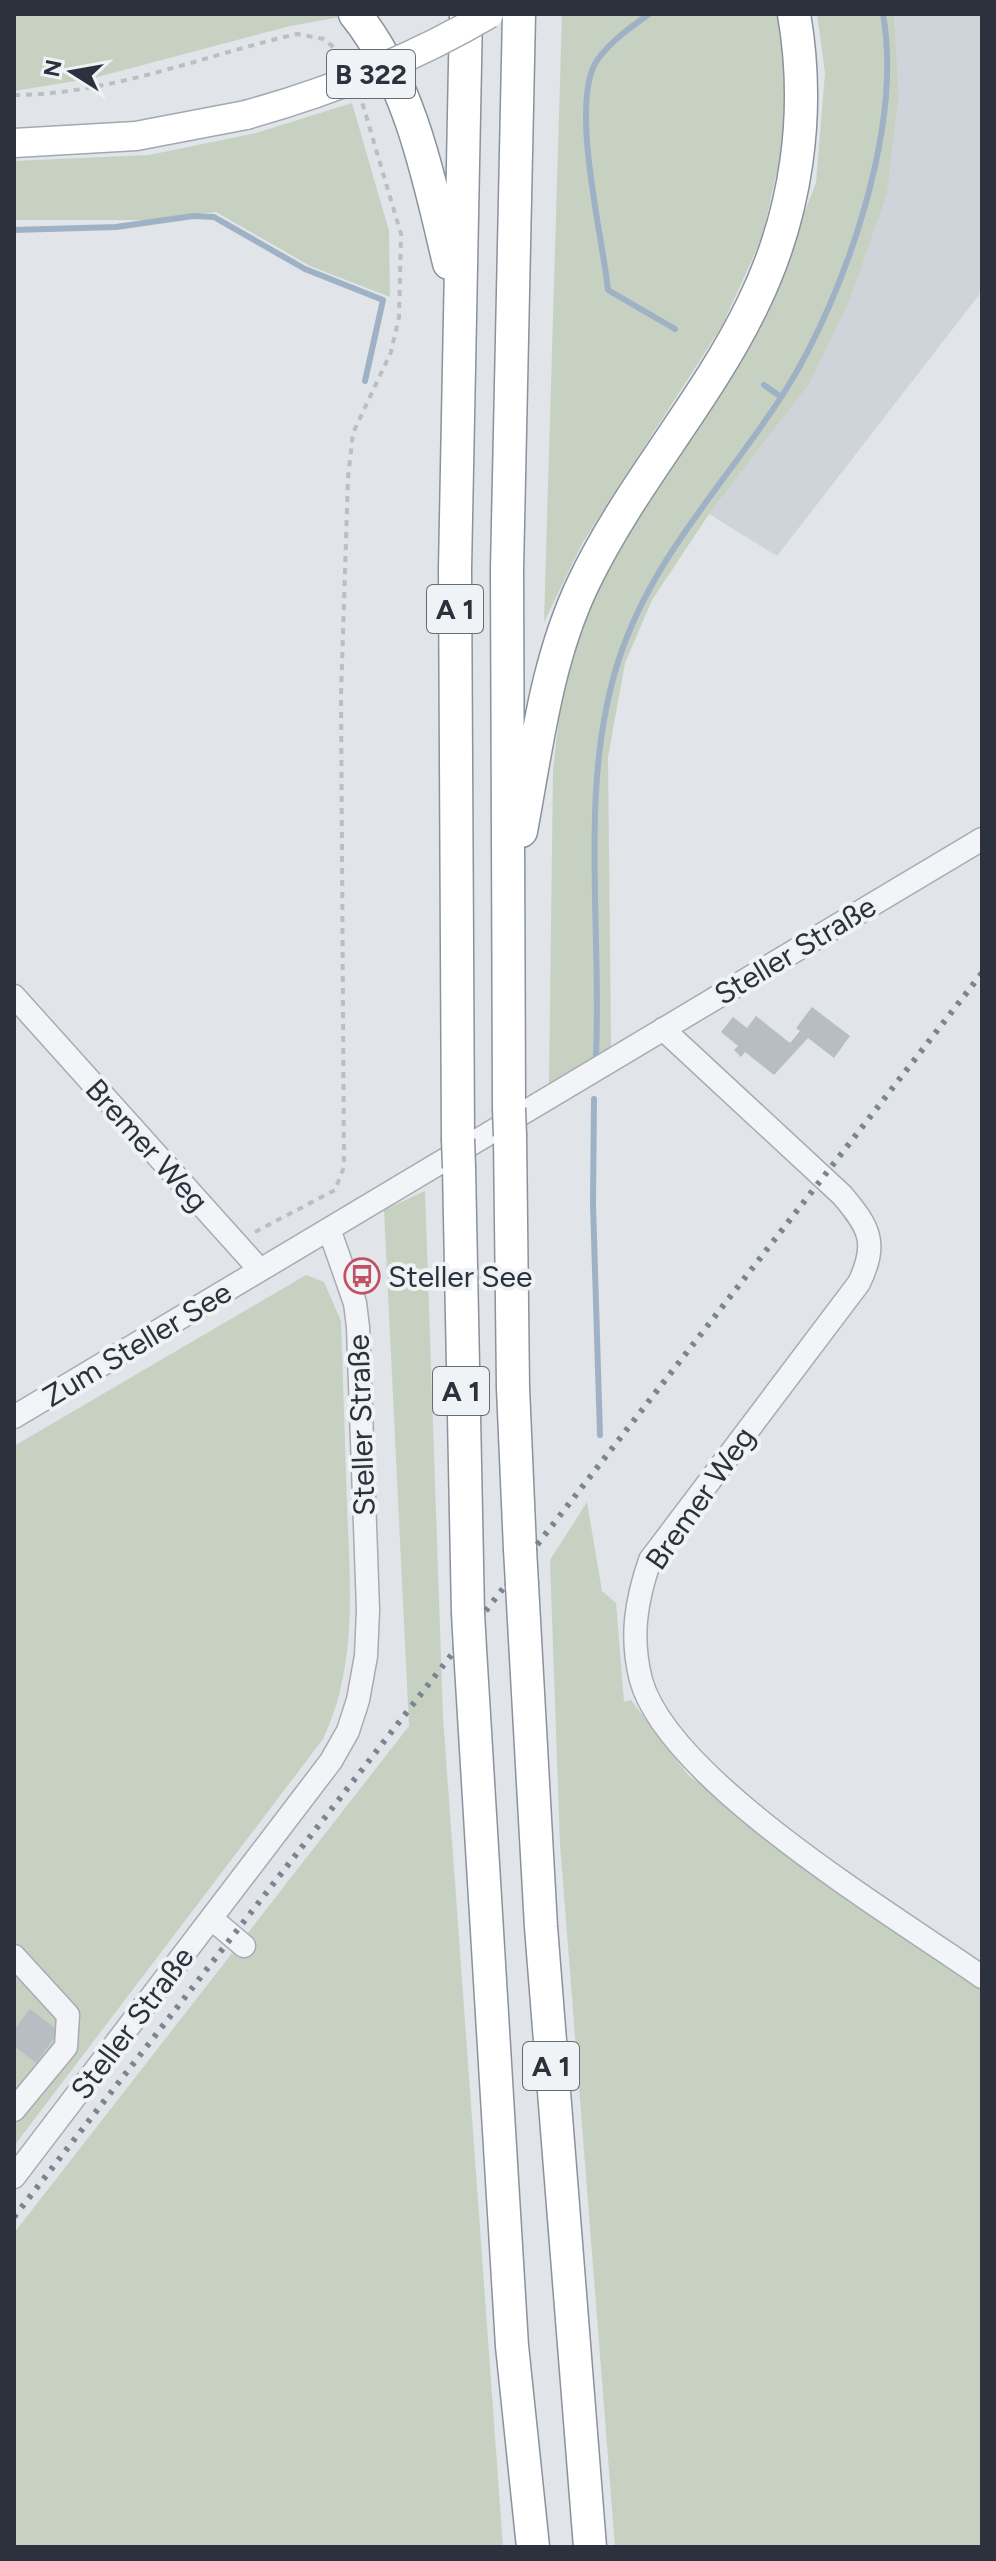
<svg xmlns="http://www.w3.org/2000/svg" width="996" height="2561" font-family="Figtree,sans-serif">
  <rect width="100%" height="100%" fill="#e1e4e8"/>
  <path fill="#cfd3da" d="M 894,14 L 982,14 L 982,291 L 777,556 L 709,514 L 810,383 L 850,300 L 887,193 L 899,96 Z"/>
  <path fill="#c7d1c2" d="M 14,14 L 337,14 L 340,17 L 290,26 L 94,78 L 14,91 Z
    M 562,14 L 783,14 L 788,124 L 762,237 L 722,326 L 583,542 L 544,622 Z
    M 817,14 L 894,14 L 899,96 L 887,194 L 850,300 L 810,383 L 709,514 L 652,600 L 625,663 L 608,757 L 611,1046 L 588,1065 L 549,1085 L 553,771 L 564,670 L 600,575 L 776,284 L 816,183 L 825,73 Z
    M 352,103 L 389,231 L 390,297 L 310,266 L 216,212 L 149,220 L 14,220 L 14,161 L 149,155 L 256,133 Z
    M 425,1191 L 443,1717 L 503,2547 L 14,2547 L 14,2233 L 409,1726 L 384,1210 Z
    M 306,1275 L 324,1282 L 341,1321 C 343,1382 345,1444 347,1505 C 350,1585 358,1665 323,1739 L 14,2146 L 14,1446 Z
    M 587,1502 L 602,1591 L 616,1603 L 624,1702 L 631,1700 L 688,1775 L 982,1988 L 982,2547 L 615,2547 L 560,1844 L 550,1560 Z"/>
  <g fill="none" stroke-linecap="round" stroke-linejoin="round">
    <path stroke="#9fb2c5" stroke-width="6" d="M 649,14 C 631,27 612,40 598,59 C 568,100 603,238 608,290 L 675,329
      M 14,230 L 116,227 L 193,216 L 214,217 L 305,269 L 383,300 L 365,381
      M 764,385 L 781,397
      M 596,1055 C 602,925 578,785 619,659 C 653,554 730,479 787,388 C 846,292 903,127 883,14
      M 594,1099 L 593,1204 L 600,1435"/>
  </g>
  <path fill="#b8bdc4" d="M 812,1007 L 850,1036 L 834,1058 L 808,1038 L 774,1075 L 745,1052 L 741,1057 L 734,1050 L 738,1046 L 721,1032 L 733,1017 L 747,1028 L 756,1016 L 790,1043 L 800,1031 L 796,1028 Z
    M 30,2009 L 59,2031 L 36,2063 L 14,2046 L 14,2030 Z"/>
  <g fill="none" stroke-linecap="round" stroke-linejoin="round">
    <defs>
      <path id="minor" d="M 14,996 L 260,1270
        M 663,1029 L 842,1195 C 870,1228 878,1243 859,1283 L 650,1560 C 636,1601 630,1637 641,1680 C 669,1781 894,1915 982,1977
        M 14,1417 L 982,839
        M 212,1919 L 244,1946
        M 14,1956 L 68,2015 L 66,2047 L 14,2110
        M 14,2177 L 331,1761 L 348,1731 L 358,1700 L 366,1656 L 368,1610 L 358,1327 L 355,1303 L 329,1229"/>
      <path id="major" d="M 14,143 L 136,136 L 246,115"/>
      <path id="highway" d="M 355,14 C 410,82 429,179 449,263
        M 521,831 C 537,746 546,662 583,584 C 630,485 706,402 753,304 C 797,214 811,112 794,14
        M 509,1108 L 507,570 L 519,14
        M 510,1136 L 513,1388 L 520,1549
        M 458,1139 L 455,569 L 466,14
        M 459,1168 L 468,1613
        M 522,1585 L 541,1927 L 590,2547
        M 470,1649 L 512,2346 L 533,2547"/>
    </defs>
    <use href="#minor" stroke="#a7abb2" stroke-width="25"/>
    <use href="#major" stroke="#a1a9b3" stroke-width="31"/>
    <use href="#highway" stroke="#89929d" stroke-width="35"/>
    <path stroke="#bbbec3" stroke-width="4" stroke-dasharray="6 6" stroke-linecap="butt" d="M 14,95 C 109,95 205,55 297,34 L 324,39 L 345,57
      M 255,1232 L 335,1190 L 344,1167 L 341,696 L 348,478 L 353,433 L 391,352 L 399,317 L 401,234 L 362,102"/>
    <use href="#minor" stroke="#f3f4f7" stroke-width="22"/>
    <use href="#major" stroke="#fff" stroke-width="28"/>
    <use href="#highway" stroke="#fff" stroke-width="32"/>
    <path stroke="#7b8490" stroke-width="6" stroke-dasharray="4 8" stroke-linecap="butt" d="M 14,2217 L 982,973"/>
    <defs>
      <path id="major-bridge" d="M 246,115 C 332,91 411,60 489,14"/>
      <path id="highway-bridge" d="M 509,1108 L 510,1136
        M 458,1139 L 459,1168
        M 520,1549 L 522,1585
        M 468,1613 L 470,1649"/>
    </defs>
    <use href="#major-bridge" stroke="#a1a9b3" stroke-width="31" stroke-linecap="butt"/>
    <use href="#highway-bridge" stroke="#89929d" stroke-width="35" stroke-linecap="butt"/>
    <use href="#major-bridge" stroke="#fff" stroke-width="28"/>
    <use href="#highway-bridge" stroke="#fff" stroke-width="32"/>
  </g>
  <defs>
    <symbol id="bus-ring" viewBox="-11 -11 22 22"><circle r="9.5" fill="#f0f3f6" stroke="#c25165" stroke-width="1.5"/><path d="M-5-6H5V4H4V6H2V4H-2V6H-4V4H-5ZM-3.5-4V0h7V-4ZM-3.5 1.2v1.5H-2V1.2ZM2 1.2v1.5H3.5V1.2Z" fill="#c25165"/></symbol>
  </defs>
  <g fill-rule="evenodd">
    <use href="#bus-ring" x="342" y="1256" width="40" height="40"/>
  </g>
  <g text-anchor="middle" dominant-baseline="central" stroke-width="8" stroke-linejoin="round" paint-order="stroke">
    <g fill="#f0f3f6" stroke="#666c75" stroke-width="2">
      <rect x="327" y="50" width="88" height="48" rx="6"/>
      <rect x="427" y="585" width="56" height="48" rx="6"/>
      <rect x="433" y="1367" width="56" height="48" rx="6"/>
      <rect x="523" y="2042" width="56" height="48" rx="6"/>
    </g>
    <g font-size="28" font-weight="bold" fill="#2b323e">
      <text x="371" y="74">B 322</text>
      <text x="455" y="609">A 1</text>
      <text x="461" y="1391">A 1</text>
      <text x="551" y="2066">A 1</text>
    </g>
    <g font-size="30" fill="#2b323e" stroke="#f0f3f6">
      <text transform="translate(795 950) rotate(-31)">Steller Straße</text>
      <text transform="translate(147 1145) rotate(48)">Bremer Weg</text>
      <text transform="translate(137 1344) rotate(-31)">Zum Steller See</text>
      <text transform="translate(361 1425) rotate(-92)">Steller Straße</text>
      <text transform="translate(700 1498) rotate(-55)">Bremer Weg</text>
      <text transform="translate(132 2023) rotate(-53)">Steller Straße</text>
    </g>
    <g font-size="30" fill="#2b323e" stroke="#f0f3f6" text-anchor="start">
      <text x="388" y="1276">Steller See</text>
    </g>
  </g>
  <rect width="996" height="2561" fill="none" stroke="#2b323e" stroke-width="32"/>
  <g transform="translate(72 72) rotate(281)" stroke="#f0f3f6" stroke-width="6" paint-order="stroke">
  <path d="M0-6L14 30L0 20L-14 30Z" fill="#2b323e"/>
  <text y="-12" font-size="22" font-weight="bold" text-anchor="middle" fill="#2b323e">N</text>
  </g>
</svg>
